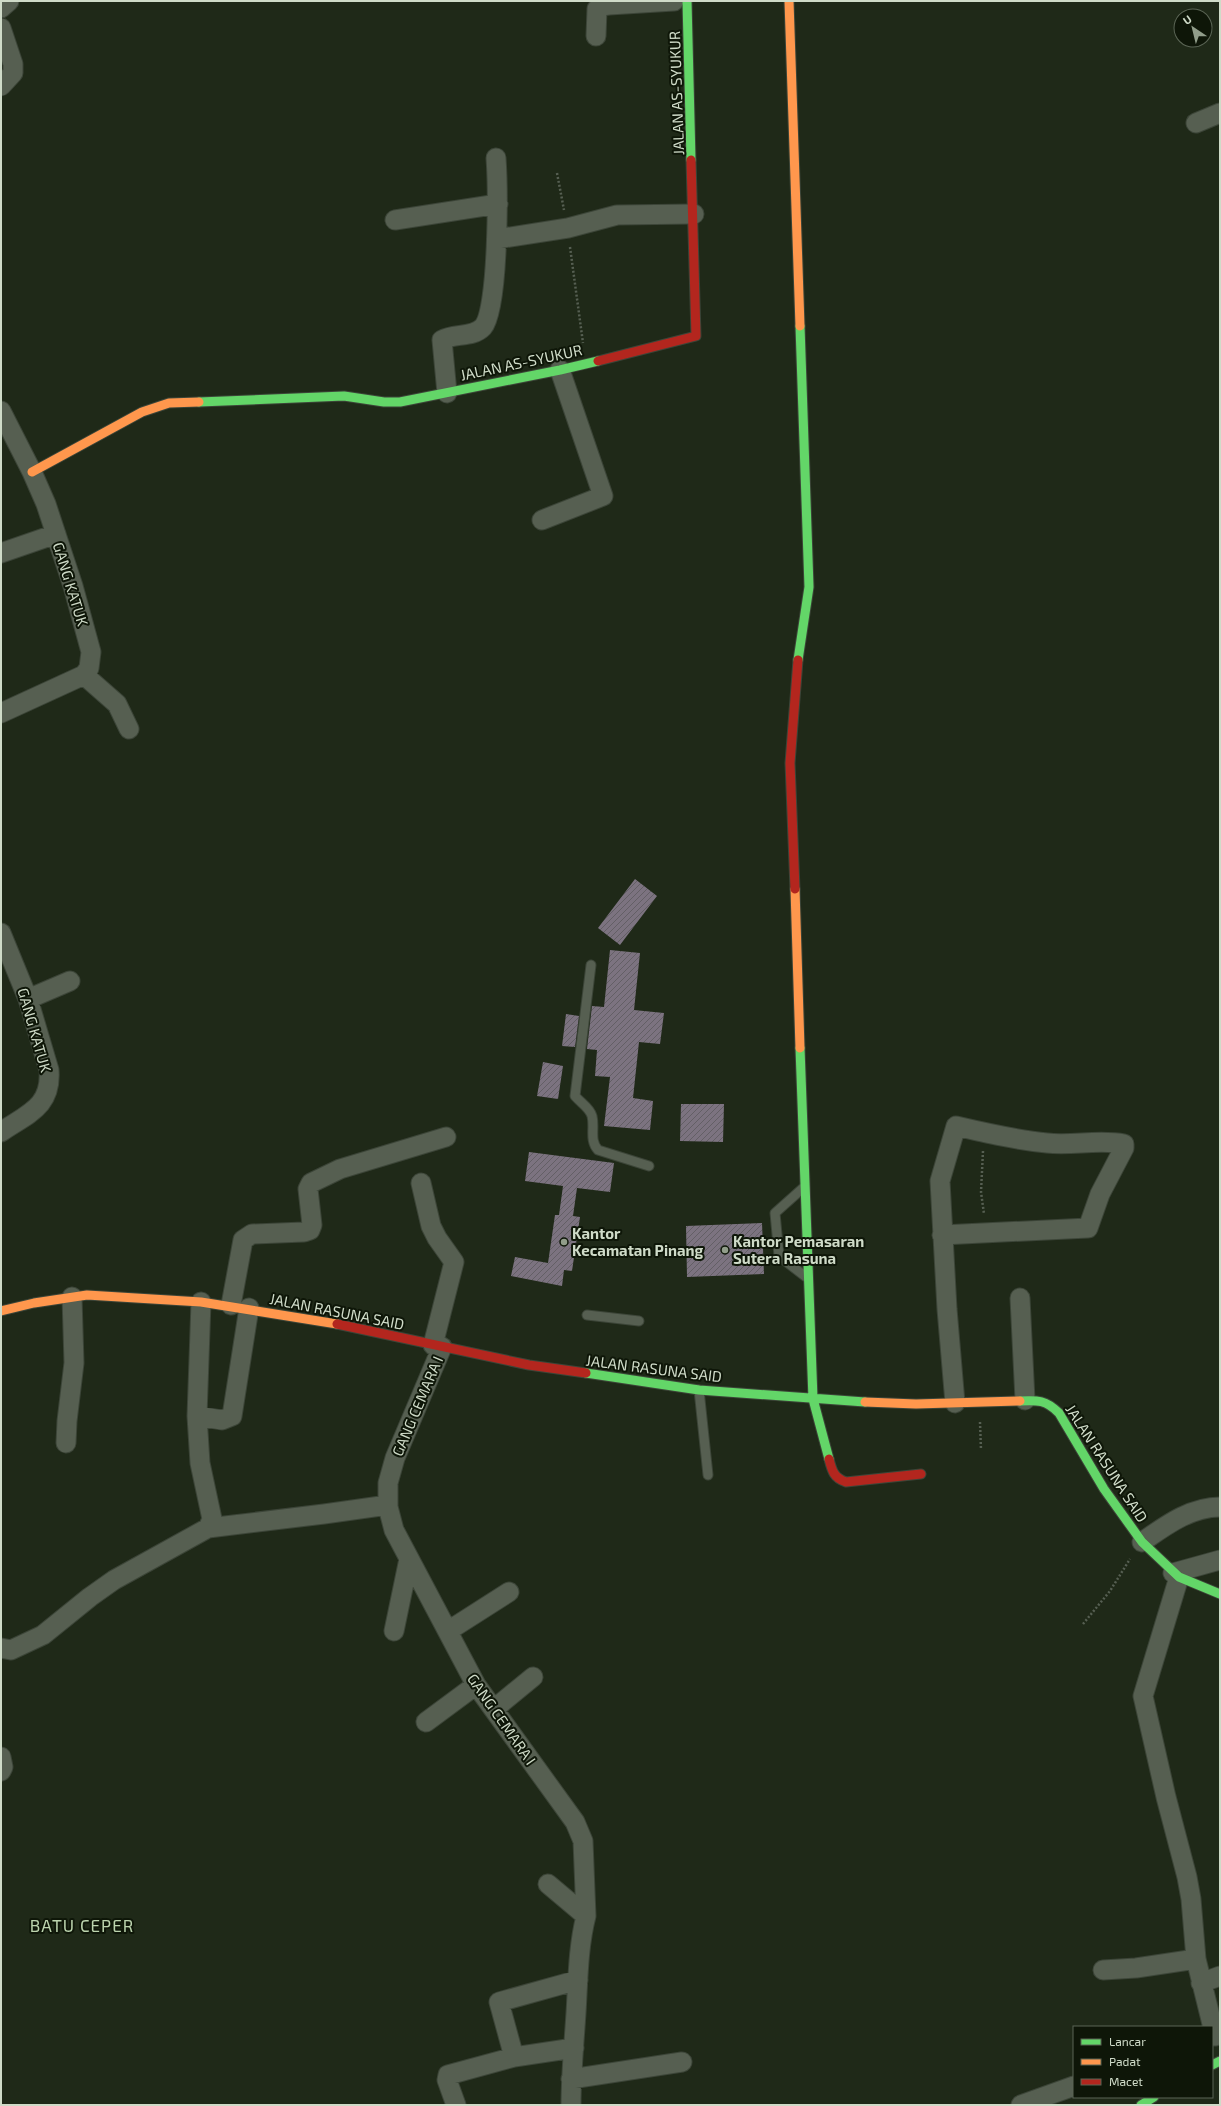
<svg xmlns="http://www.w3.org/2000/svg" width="1221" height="2106" font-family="'Exo 2',sans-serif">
  <defs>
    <pattern id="building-hatch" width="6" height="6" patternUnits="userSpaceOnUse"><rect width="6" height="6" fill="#7c7380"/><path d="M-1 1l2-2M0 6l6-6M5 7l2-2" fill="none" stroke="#635f65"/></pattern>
  </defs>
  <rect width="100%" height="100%" fill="#1f2918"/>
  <path fill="url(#building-hatch)" d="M 635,879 L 657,896 L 620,945 L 598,928 Z
    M 610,950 L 640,953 L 634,1010 L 664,1013 L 660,1044 L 639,1042 L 633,1098 L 653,1101 L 650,1130 L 604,1126 L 610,1077 L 595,1076 L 597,1050 L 587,1049 L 592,1006 L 604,1007 Z
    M 566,1014 L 579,1016 L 575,1047 L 562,1046 Z
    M 543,1062 L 563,1066 L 558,1099 L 537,1096 Z
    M 681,1104 L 724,1104 L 723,1142 L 680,1141 Z
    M 529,1152 L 614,1163 L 610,1192 L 577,1188 L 573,1216 L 580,1217 L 572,1271 L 564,1270 L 562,1286 L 511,1276 L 515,1257 L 548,1263 L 555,1215 L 559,1215 L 563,1186 L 525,1181 Z
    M 762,1223 L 764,1274 L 687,1277 L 686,1226 Z"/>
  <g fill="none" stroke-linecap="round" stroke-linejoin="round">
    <defs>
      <path id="lane" d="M 591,965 L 575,1096 C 581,1103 590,1108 592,1116 C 595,1128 589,1140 598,1150 L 649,1166
        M 803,1188 L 775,1213 L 779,1256 L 806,1277
        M 587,1315 L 639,1321
        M 699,1390 L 708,1475"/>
      <path id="street" d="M 609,1 L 609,5 L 674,1
        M 1,8 L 9,1
        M 1,28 L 13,64 L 13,73 L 1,86
        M 596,36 L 597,9 L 601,6 L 609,5
        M 1196,123 L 1220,113
        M 395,220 L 498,204
        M 497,239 L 568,228 L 617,215 L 694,214
        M 447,393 L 442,340 C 454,333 473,338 483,327 C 499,309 498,186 496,158
        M 1,411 L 32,472 L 46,504 L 73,586 L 91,652 L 89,668 L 84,675 L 1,713
        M 542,520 L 603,496 L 560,370
        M 1,553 L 56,534
        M 84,675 L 117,704 L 129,729
        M 1,933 L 28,999 L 49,1070 C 52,1107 27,1114 1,1132
        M 28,999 L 70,981
        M 421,1183 L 431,1226 L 437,1238 L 454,1262 L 433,1345
        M 942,1235 L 1088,1228 L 1100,1194 L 1124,1148 L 1124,1144 C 1099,1139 1072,1146 1047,1143 C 1016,1140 986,1133 956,1126 L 940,1181 L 947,1309 L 955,1403
        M 1020,1298 L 1025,1400
        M 231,1305 L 243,1240 L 252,1234 L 304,1232 L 310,1230 L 312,1225 L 308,1189 L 311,1183 L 340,1169 L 446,1137
        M 442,1347 L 395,1458 L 388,1483 L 388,1507 L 394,1530 L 476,1685 L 575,1822 L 583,1841 L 586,1916 C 578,1947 578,1981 576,2013 C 574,2044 571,2074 571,2105
        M 197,1416 L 201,1302
        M 66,1443 L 67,1421 L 74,1363 L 72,1297
        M 208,1528 L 212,1519 L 200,1463 L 197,1416 L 222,1420 L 232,1416 L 249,1308
        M 1142,1542 C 1165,1526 1190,1507 1220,1507
        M 1173,1573 L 1220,1560
        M 1179,1577 L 1143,1696 L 1166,1797 L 1187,1877 L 1191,1899 L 1196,1959 L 1215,2036
        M 394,1631 L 409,1559
        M 448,1631 L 509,1592
        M 1,1648 L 11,1650 L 43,1635 L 90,1597 L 114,1580 L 208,1528 L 324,1514 L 388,1505
        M 494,1709 L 533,1677
        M 426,1722 L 476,1685
        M 1,1757 L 3,1767 L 1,1771
        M 548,1884 L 586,1916
        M 1103,1970 L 1136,1968 L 1196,1959
        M 1201,1983 L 1220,1976
        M 514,2057 L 499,2002 L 578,1980
        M 571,2079 L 682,2062
        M 456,2105 L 447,2080 L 448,2075 L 514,2057 L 574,2048
        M 1021,2105 L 1074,2086"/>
      <path id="fast" d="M 687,1 L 691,160
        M 199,402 L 344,396 L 384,402 L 400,402 L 560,370 L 598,361
        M 798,660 L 809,587 L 800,326
        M 800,1048 L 813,1399 L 829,1459
        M 586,1373 L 699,1390 L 865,1402
        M 1020,1401 C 1038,1400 1046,1400 1059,1413 L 1104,1489 L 1142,1542 L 1179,1577 L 1220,1594
        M 1212,2065 L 1220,2061
        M 1141,2105 L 1154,2097"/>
      <path id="slow" d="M 789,1 L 800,326
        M 32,472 L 142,412 L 169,403 L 199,402
        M 795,889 L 800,1048
        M 1,1311 L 34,1303 L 87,1295 L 201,1302 L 337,1324
        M 865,1402 L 916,1404 L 1020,1401"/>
      <path id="jam" d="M 598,361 L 696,336 L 691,160
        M 795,889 L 790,763 L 798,660
        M 337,1324 L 529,1365 L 586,1373
        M 829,1459 C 832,1471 834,1478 846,1482 L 921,1474"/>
    </defs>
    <use href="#lane" stroke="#3c4538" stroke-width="11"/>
    <use href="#street" stroke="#3c4538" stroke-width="21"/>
    <use href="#fast" stroke="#3c4538" stroke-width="11"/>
    <use href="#slow" stroke="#3c4538" stroke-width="11"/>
    <use href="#jam" stroke="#3c4538" stroke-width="11"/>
    <path stroke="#565f52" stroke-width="2.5" stroke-dasharray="2 2" stroke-linecap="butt" d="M 557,173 L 564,210
      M 570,247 L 583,343
      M 983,1151 L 981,1192 L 984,1214
      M 980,1422 L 981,1450
      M 1083,1624 L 1110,1591 L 1130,1559"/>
    <use href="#lane" stroke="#565f51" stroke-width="9"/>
    <use href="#street" stroke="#565f51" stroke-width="19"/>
    <use href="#fast" stroke="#63d668" stroke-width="9"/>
    <use href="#slow" stroke="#ff974d" stroke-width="9"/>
    <use href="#jam" stroke="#b3261e" stroke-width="9"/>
  </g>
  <g fill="#919d8a" stroke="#0e1608" stroke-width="1.5">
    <circle cx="564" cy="1242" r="4"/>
    <circle cx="725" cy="1250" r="4"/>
  </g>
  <g text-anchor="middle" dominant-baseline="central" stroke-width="4" stroke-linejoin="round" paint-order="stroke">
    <g font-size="15" fill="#cfdbc8" stroke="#0e1608">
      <text transform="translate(676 93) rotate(-92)">JALAN AS-SYUKUR</text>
      <text transform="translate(521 362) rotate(-12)">JALAN AS-SYUKUR</text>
      <text transform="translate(71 584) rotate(73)">GANG KATUK</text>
      <text transform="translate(35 1030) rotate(74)">GANG KATUK</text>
      <text transform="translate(337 1311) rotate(11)">JALAN RASUNA SAID</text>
      <text transform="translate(654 1368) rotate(7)">JALAN RASUNA SAID</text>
      <text transform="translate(417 1406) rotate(-67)">GANG CEMARA I</text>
      <text transform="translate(1107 1463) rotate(57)">JALAN RASUNA SAID</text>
      <text transform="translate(502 1719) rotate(55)">GANG CEMARA I</text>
    </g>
    <g font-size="15" font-weight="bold" fill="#cfdbc8" stroke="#0e1608" text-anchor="start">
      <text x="572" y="1233">Kantor<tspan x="572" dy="17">Kecamatan Pinang</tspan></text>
      <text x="733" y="1241">Kantor Pemasaran<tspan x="733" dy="17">Sutera Rasuna</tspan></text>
    </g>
    <g font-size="17" letter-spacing="1" fill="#bcd4ae" stroke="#0e1608">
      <text x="82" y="1925">BATU CEPER</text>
    </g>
  </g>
  <rect width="1221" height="2106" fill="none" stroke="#cfdbc8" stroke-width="4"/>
  <rect x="1073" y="2026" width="140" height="72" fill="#0e1608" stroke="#5b6555"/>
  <rect x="1081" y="2039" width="20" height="6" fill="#63d668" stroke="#5b6555"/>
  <text x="1109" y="2046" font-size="12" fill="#cfdbc8">Lancar</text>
  <rect x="1081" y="2059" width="20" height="6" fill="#ff974d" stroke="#5b6555"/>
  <text x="1109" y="2066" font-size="12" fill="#cfdbc8">Padat</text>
  <rect x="1081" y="2079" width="20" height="6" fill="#b3261e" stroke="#5b6555"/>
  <text x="1109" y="2086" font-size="12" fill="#cfdbc8">Macet</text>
  <g transform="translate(1193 28) rotate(325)"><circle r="19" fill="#0e1608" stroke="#5b6555"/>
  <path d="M0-3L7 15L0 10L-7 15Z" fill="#919d8a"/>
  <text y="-6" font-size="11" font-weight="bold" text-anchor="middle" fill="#cfdbc8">U</text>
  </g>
</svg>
